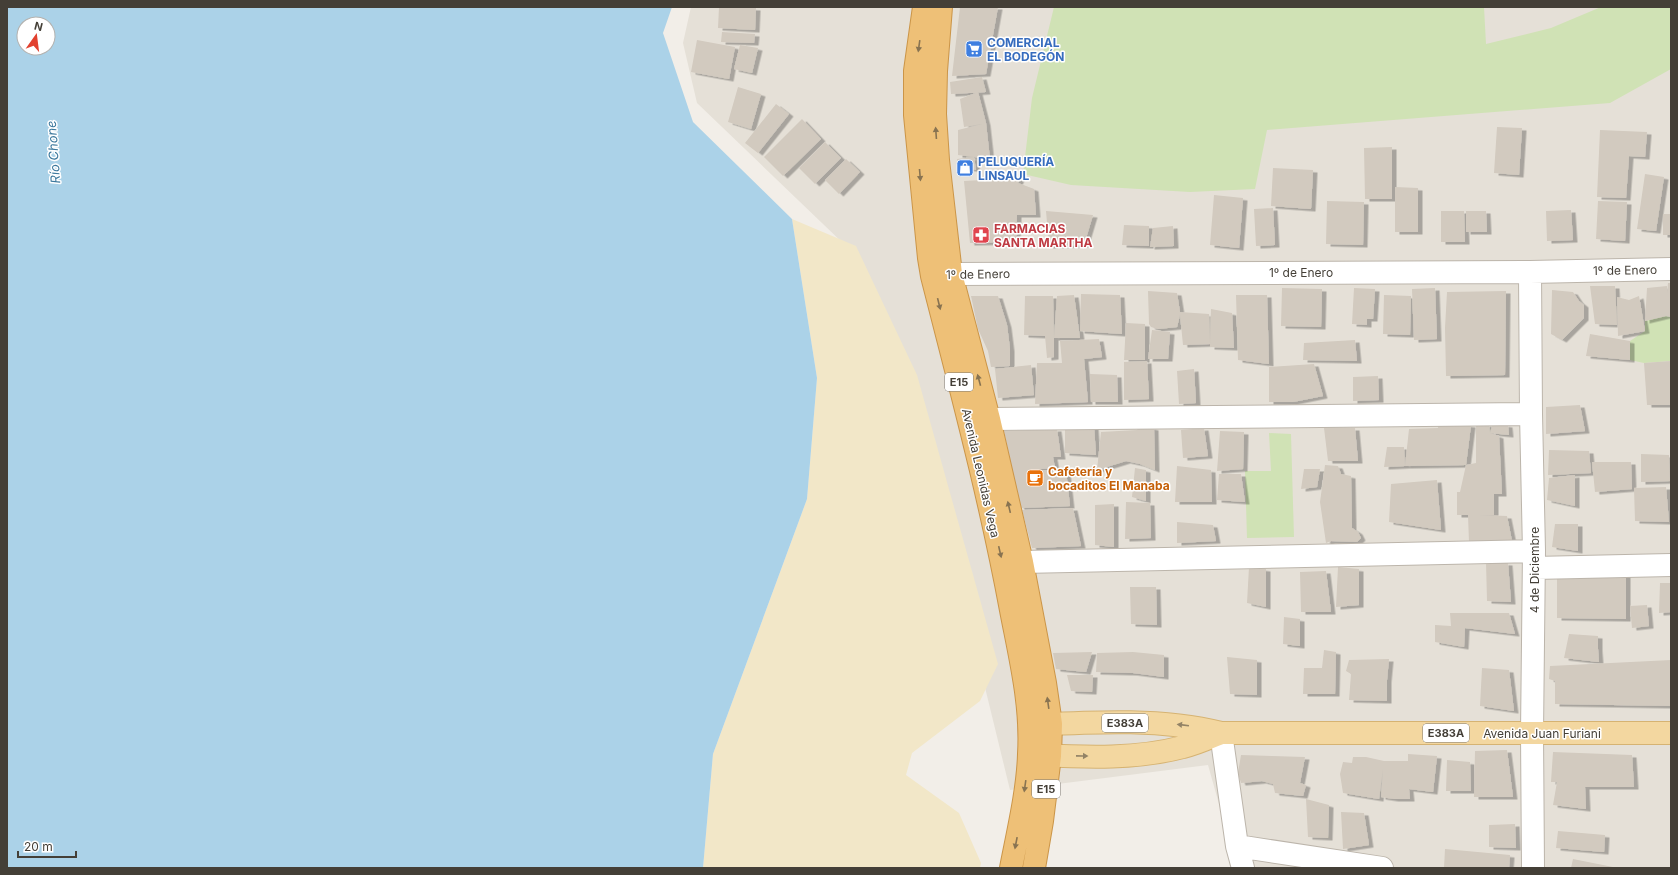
<svg xmlns="http://www.w3.org/2000/svg" width="1678" height="875" font-family="Inter,sans-serif">
  <defs>
    <filter id="shadow"><feDropShadow dx="4.5" dy="2.5" stdDeviation="0" flood-color="#0004"/></filter>
  </defs>
  <rect width="100%" height="100%" fill="#f2eee8"/>
  <path fill="#e5e0d7" d="M 691,7 L 1671,7 L 1671,868 L 1237,868 L 1208,765 L 1010,790 L 912,388 L 847,247 L 697,103 L 683,43 Z"/>
  <path fill="#d0e2b5" d="M 1054,7 L 1484,7 L 1486,44 L 1551,28 L 1601,7 L 1671,7 L 1671,69 L 1610,103 L 1267,130 L 1255,189 L 1190,192 L 1071,185 L 1023,174 L 1032,98 Z
    M 1666,316 L 1671,317 L 1671,361 L 1644,363 L 1630,360 L 1630,341 L 1645,331 L 1645,321 Z
    M 1269,433 L 1291,434 L 1294,537 L 1247,538 L 1245,471 L 1271,471 Z"/>
  <path fill="#f2e7c8" d="M 792,219 L 856,246 L 917,375 L 998,664 L 980,701 L 912,753 L 906,775 L 959,813 L 981,863 L 980,868 L 703,868 L 713,754 L 807,499 L 817,378 Z"/>
  <path fill="#abd2e8" fill-rule="evenodd" d="M 7,7 L 672,7 L 663,33 L 693,122 L 792,219 L 817,378 L 807,499 L 713,754 L 703,868 L 7,868 ZM 24,24 L 48,24 L 48,48 L 24,48 Z"/>
  <path fill="#d2cabf" filter="url(#shadow)" d="M 719,7 L 756,8 L 755,30 L 718,28 Z
    M 960,7 L 998,7 L 986,74 L 952,76 Z
    M 722,32 L 755,34 L 754,43 L 721,42 Z
    M 697,40 L 735,47 L 729,79 L 691,72 Z
    M 740,45 L 758,48 L 752,73 L 734,69 Z
    M 982,77 L 986,92 L 951,94 L 950,82 Z
    M 738,87 L 761,94 L 751,129 L 728,122 Z
    M 978,92 L 986,123 L 990,159 L 958,155 L 958,130 L 982,124 L 964,127 L 960,99 Z
    M 776,104 L 789,114 L 758,153 L 745,143 Z
    M 802,119 L 821,139 L 783,176 L 764,157 Z
    M 1497,127 L 1522,128 L 1519,175 L 1494,173 Z
    M 1600,130 L 1647,132 L 1645,157 L 1629,156 L 1626,198 L 1597,197 Z
    M 825,142 L 841,158 L 815,184 L 799,168 Z
    M 1392,147 L 1392,199 L 1365,199 L 1364,148 Z
    M 974,157 L 976,170 L 958,166 L 957,159 Z
    M 846,159 L 860,172 L 839,194 L 825,180 Z
    M 1273,168 L 1313,170 L 1311,209 L 1271,206 Z
    M 1645,174 L 1664,177 L 1656,231 L 1637,229 Z
    M 1020,178 L 1018,183 L 1034,189 L 1036,215 L 1017,215 L 1016,242 L 970,243 L 964,181 Z
    M 1395,187 L 1418,188 L 1418,232 L 1395,232 Z
    M 1214,195 L 1243,198 L 1239,248 L 1210,245 Z
    M 1327,201 L 1364,202 L 1363,245 L 1326,244 Z
    M 1598,201 L 1627,202 L 1625,241 L 1596,239 Z
    M 1273,208 L 1275,245 L 1256,246 L 1254,209 Z
    M 1571,210 L 1573,240 L 1547,241 L 1546,211 Z
    M 1046,211 L 1093,215 L 1084,245 L 1049,246 Z
    M 1441,211 L 1464,211 L 1465,242 L 1441,242 Z
    M 1466,211 L 1486,211 L 1487,232 L 1466,232 Z
    M 1663,214 L 1671,214 L 1671,235 L 1663,235 Z
    M 1124,225 L 1149,226 L 1149,246 L 1122,245 Z
    M 1173,226 L 1174,246 L 1150,247 L 1153,228 Z
    M 1668,283 L 1671,283 L 1671,317 L 1666,316 L 1645,321 L 1647,288 L 1667,286 L 1667,293 Z
    M 1590,286 L 1615,286 L 1617,325 L 1595,324 Z
    M 1282,288 L 1322,289 L 1321,327 L 1281,326 Z
    M 1354,288 L 1375,289 L 1373,319 L 1367,319 L 1367,325 L 1352,324 Z
    M 1435,288 L 1437,339 L 1414,340 L 1412,289 Z
    M 1552,290 L 1573,292 L 1579,301 L 1584,305 L 1584,318 L 1562,340 L 1551,334 Z
    M 1148,291 L 1177,293 L 1180,312 L 1209,314 L 1210,343 L 1211,309 L 1232,313 L 1234,348 L 1210,347 L 1210,344 L 1183,345 L 1180,315 L 1177,327 L 1158,329 L 1151,327 L 1149,324 Z
    M 1506,291 L 1505,375 L 1446,376 L 1445,328 L 1447,292 Z
    M 1081,294 L 1120,295 L 1122,334 L 1080,331 Z
    M 1074,295 L 1080,338 L 1054,338 L 1054,357 L 1047,358 L 1045,336 L 1024,335 L 1025,296 L 1053,296 L 1054,338 L 1057,296 Z
    M 1236,295 L 1267,295 L 1269,364 L 1238,360 Z
    M 1384,295 L 1411,296 L 1410,335 L 1383,334 Z
    M 971,296 L 998,296 L 1007,325 L 1010,349 L 1010,366 L 991,367 L 988,351 L 978,329 Z
    M 1639,296 L 1645,331 L 1618,336 L 1617,297 L 1629,300 Z
    M 1126,323 L 1145,324 L 1145,360 L 1124,360 Z
    M 1152,330 L 1170,332 L 1168,359 L 1148,359 Z
    M 1590,334 L 1630,341 L 1630,360 L 1586,356 Z
    M 1099,339 L 1102,357 L 1084,359 L 1088,402 L 1035,404 L 1037,363 L 1062,363 L 1060,341 Z
    M 1355,340 L 1357,361 L 1303,360 L 1304,343 Z
    M 1147,361 L 1149,399 L 1124,400 L 1124,362 Z
    M 1671,361 L 1671,405 L 1647,405 L 1644,363 Z
    M 1314,364 L 1323,396 L 1293,402 L 1269,402 L 1269,367 Z
    M 1031,365 L 1034,395 L 998,398 L 995,369 Z
    M 1194,369 L 1196,403 L 1179,404 L 1177,371 Z
    M 1090,374 L 1117,375 L 1118,402 L 1091,402 Z
    M 1378,376 L 1379,400 L 1353,401 L 1353,377 Z
    M 1580,405 L 1585,431 L 1546,434 L 1546,407 Z
    M 1438,421 L 1471,425 L 1466,465 L 1405,466 L 1409,429 L 1438,428 Z
    M 1493,423 L 1508,425 L 1509,435 L 1490,433 Z
    M 1489,424 L 1490,433 L 1499,436 L 1502,494 L 1494,494 L 1494,515 L 1480,515 L 1507,516 L 1512,541 L 1469,542 L 1468,515 L 1457,515 L 1457,492 L 1460,492 L 1466,465 L 1476,463 L 1476,425 Z
    M 1141,425 L 1154,428 L 1155,470 L 1140,464 L 1126,461 L 1097,470 L 1101,432 L 1137,430 Z
    M 1065,426 L 1094,426 L 1096,455 L 1065,453 Z
    M 1204,428 L 1208,456 L 1183,458 L 1181,430 Z
    M 1324,428 L 1355,428 L 1358,461 L 1328,461 Z
    M 1057,429 L 1061,457 L 1053,457 L 1055,468 L 1028,470 L 1066,470 L 1070,506 L 1020,508 L 1004,431 Z
    M 1220,431 L 1244,432 L 1243,469 L 1217,471 Z
    M 1387,447 L 1404,447 L 1405,466 L 1384,467 Z
    M 1549,450 L 1589,451 L 1591,473 L 1548,475 Z
    M 1641,454 L 1669,455 L 1670,481 L 1641,482 Z
    M 1592,462 L 1631,462 L 1632,489 L 1595,492 Z
    M 1325,465 L 1338,466 L 1341,474 L 1351,476 L 1352,528 L 1358,532 L 1361,538 L 1357,542 L 1331,541 L 1326,543 L 1320,502 Z
    M 1177,466 L 1211,470 L 1212,502 L 1175,502 Z
    M 1135,468 L 1146,470 L 1146,501 L 1132,497 Z
    M 1304,469 L 1320,469 L 1317,487 L 1301,489 Z
    M 1219,474 L 1241,474 L 1245,502 L 1217,500 Z
    M 1575,475 L 1575,506 L 1547,500 L 1549,478 Z
    M 1437,480 L 1441,530 L 1389,522 L 1391,484 Z
    M 1666,487 L 1669,522 L 1635,521 L 1634,488 Z
    M 1126,502 L 1150,503 L 1151,538 L 1125,539 Z
    M 1114,504 L 1114,547 L 1095,545 L 1095,505 Z
    M 1073,508 L 1081,546 L 1032,548 L 1022,510 Z
    M 1177,522 L 1213,525 L 1216,541 L 1177,543 Z
    M 1555,524 L 1578,524 L 1578,551 L 1552,547 Z
    M 1486,562 L 1508,563 L 1511,602 L 1487,601 Z
    M 1249,567 L 1266,569 L 1266,607 L 1247,603 Z
    M 1338,567 L 1359,569 L 1359,605 L 1336,607 Z
    M 1326,571 L 1331,612 L 1301,612 L 1300,572 Z
    M 1557,573 L 1626,574 L 1626,619 L 1557,618 Z
    M 1660,583 L 1671,583 L 1671,612 L 1659,613 Z
    M 1130,587 L 1156,587 L 1157,625 L 1131,624 Z
    M 1647,605 L 1649,626 L 1632,628 L 1630,606 Z
    M 1450,613 L 1509,613 L 1515,634 L 1465,628 L 1464,647 L 1435,642 L 1435,625 L 1451,626 Z
    M 1284,617 L 1300,619 L 1300,646 L 1283,644 Z
    M 1569,634 L 1598,636 L 1598,649 L 1599,662 L 1564,658 Z
    M 1324,650 L 1336,652 L 1335,694 L 1303,694 L 1304,668 L 1322,668 Z
    M 1092,652 L 1086,672 L 1056,669 L 1053,653 Z
    M 1133,652 L 1164,655 L 1164,677 L 1133,673 L 1096,672 L 1097,653 Z
    M 1227,657 L 1257,660 L 1257,695 L 1230,694 Z
    M 1389,659 L 1387,680 L 1387,701 L 1349,700 L 1351,674 L 1346,671 L 1349,660 Z
    M 1671,660 L 1671,706 L 1555,704 L 1555,681 L 1549,679 L 1550,666 Z
    M 1482,668 L 1509,670 L 1514,711 L 1480,706 Z
    M 1067,675 L 1093,675 L 1092,692 L 1071,691 Z
    M 1507,750 L 1513,797 L 1474,797 L 1475,751 Z
    M 1553,752 L 1632,755 L 1634,787 L 1585,787 L 1586,809 L 1553,805 L 1557,782 L 1551,782 Z
    M 1408,754 L 1437,756 L 1433,792 L 1409,789 L 1410,799 L 1394,799 L 1381,797 L 1383,769 L 1379,799 L 1343,793 L 1340,774 L 1343,762 L 1352,763 L 1353,757 L 1366,757 L 1384,761 L 1408,761 Z
    M 1241,755 L 1305,757 L 1300,783 L 1306,785 L 1303,796 L 1275,793 L 1273,784 L 1262,781 L 1241,783 L 1238,773 Z
    M 1447,760 L 1470,762 L 1471,791 L 1446,791 Z
    M 1306,799 L 1329,805 L 1328,838 L 1308,837 Z
    M 1341,812 L 1364,813 L 1369,845 L 1343,849 Z
    M 1515,824 L 1516,848 L 1489,847 L 1489,825 Z
    M 1558,831 L 1605,835 L 1604,852 L 1556,848 Z
    M 1445,849 L 1510,855 L 1509,868 L 1444,868 Z
    M 1573,859 L 1613,867 L 1613,868 L 1571,868 Z"/>
  <g fill="none" stroke-linecap="round" stroke-linejoin="round">
    <defs>
      <path id="minor" d="M 1530,272 L 1531,414 L 1534,551 L 1532,733 L 1533,868
        M 933,275 L 951,274 L 1530,272 L 1671,269
        M 989,419 L 1531,414
        M 1022,562 L 1534,551
        M 1534,568 L 1671,565
        M 1221,733 L 1237,846 L 1243,868
        M 1237,846 L 1382,868"/>
      <path id="major" d="M 1031,725 C 1094,722 1159,718 1221,733 L 1671,733
        M 1031,755 C 1082,757 1134,760 1183,747 C 1196,744 1209,738 1221,733"/>
      <path id="highway" d="M 924,7 L 915,71 L 915,115 L 929,258 L 932,276 C 960,386 990,497 1011,610 C 1020,657 1032,705 1029,754 C 1028,790 1018,832 1011,868
        M 941,7 L 936,71 L 935,114 L 938,160 L 951,274 L 989,419 L 1022,562 L 1045,683 L 1051,724 L 1050,756 L 1042,821 L 1034,868"/>
    </defs>
    <use href="#minor" stroke="#bcb5ab" stroke-width="24"/>
    <use href="#major" stroke="#d6b372" stroke-width="24"/>
    <use href="#highway" stroke="#cb9548" stroke-width="24"/>
    <use href="#minor" stroke="#fff" stroke-width="22"/>
    <use href="#major" stroke="#f3d7a0" stroke-width="22"/>
    <use href="#highway" stroke="#eec077" stroke-width="22"/>
  </g>
  <defs><path id="oneway-solid" d="M-6-.8H1V-3.2L6.5 0L1 3.2V.8H-6Z"/></defs>
  <g fill="#887351">
    <use href="#oneway-solid" transform="translate(919 46) rotate(98)"/>
    <use href="#oneway-solid" transform="translate(936 133) rotate(-94)"/>
    <use href="#oneway-solid" transform="translate(920 175) rotate(85)"/>
    <use href="#oneway-solid" transform="translate(939 304) rotate(76)"/>
    <use href="#oneway-solid" transform="translate(979 380) rotate(-105)"/>
    <use href="#oneway-solid" transform="translate(1009 507) rotate(-103)"/>
    <use href="#oneway-solid" transform="translate(1000 552) rotate(77)"/>
    <use href="#oneway-solid" transform="translate(1048 703) rotate(-98)"/>
    <use href="#oneway-solid" transform="translate(1025 786) rotate(98)"/>
    <use href="#oneway-solid" transform="translate(1016 843) rotate(101)"/>
  </g>
  <g fill="#938366">
    <use href="#oneway-solid" transform="translate(1183 725) rotate(-173)"/>
    <use href="#oneway-solid" transform="translate(1082 756) rotate(1)"/>
  </g>
  <defs>
    <symbol id="supermarket-square" viewBox="-11 -11 22 22"><rect x="-9" y="-9" width="18" height="18" rx="4" fill="#3f7fe0" stroke="#fff"/><path d="M-6-5.5h2.5l.6 2H6L4.5 2H-2.5L-4.4-4H-6ZM-1.5 3.2a1.3 1.3 0 1 0 .1 0ZM3 3.2a1.3 1.3 0 1 0 .1 0Z" fill="#fff"/></symbol>
    <symbol id="shop-square" viewBox="-11 -11 22 22"><rect x="-9" y="-9" width="18" height="18" rx="4" fill="#3f7fe0" stroke="#fff"/><path d="M-5-2.5h2.3a2.7 3.5 0 0 1 5.4 0H5L5.5 6h-11ZM-1.5-2.5h3a1.5 2.3 0 0 0-3 0Z" fill="#fff"/></symbol>
    <symbol id="pharmacy-square" viewBox="-11 -11 22 22"><rect x="-9" y="-9" width="18" height="18" rx="4" fill="#e0444e" stroke="#fff"/><path d="M-2-6h4v4h4v4h-4v4h-4v-4h-4v-4h4Z" fill="#fff"/></symbol>
    <symbol id="cafe-square" viewBox="-11 -11 22 22"><rect x="-9" y="-9" width="18" height="18" rx="4" fill="#e8710a" stroke="#fff"/><path d="M-5.5-4.5H6V0H3Q3 3.5 0 3.5H-2.5Q-5.5 3.5-5.5 0ZM3-3.2v2h1.7v-2ZM-6 4.5H4V6H-6Z" fill="#fff"/></symbol>
  </defs>
  <g fill-rule="evenodd">
    <use href="#supermarket-square" x="964" y="39" width="20" height="20"/>
    <use href="#shop-square" x="955" y="158" width="20" height="20"/>
    <use href="#pharmacy-square" x="971" y="225" width="20" height="20"/>
    <use href="#cafe-square" x="1025" y="468" width="20" height="20"/>
  </g>
  <g text-anchor="middle" dominant-baseline="central" stroke-width="3" stroke-linejoin="round" paint-order="stroke">
    <g fill="#fff" stroke="#7c7973" stroke-width="1">
      <rect x="945" y="373" width="28" height="18" rx="3"/>
      <rect x="1102" y="714" width="46" height="18" rx="3"/>
      <rect x="1423" y="724" width="46" height="18" rx="3"/>
      <rect x="1032" y="780" width="28" height="18" rx="3"/>
    </g>
    <g font-size="11" font-weight="bold" fill="#443f37">
      <text x="959" y="382">E15</text>
      <text x="1125" y="723">E383A</text>
      <text x="1446" y="733">E383A</text>
      <text x="1046" y="789">E15</text>
    </g>
    <g font-size="12" font-weight="bold" fill="#366cbe" stroke="#fff" text-anchor="start">
      <text x="987" y="42">COMERCIAL<tspan x="987" dy="14">EL BODEGÓN</tspan></text>
      <text x="978" y="161">PELUQUERÍA<tspan x="978" dy="14">LINSAUL</tspan></text>
    </g>
    <g font-size="12" font-weight="bold" fill="#be3a42" stroke="#fff" text-anchor="start">
      <text x="994" y="228">FARMACIAS<tspan x="994" dy="14">SANTA MARTHA</tspan></text>
    </g>
    <g font-size="12" fill="#443f37" stroke="#fff">
      <text transform="translate(1625 270) rotate(-1)">1º de Enero</text>
      <text x="1301" y="272">1º de Enero</text>
      <text transform="translate(978 274) rotate(-1)">1º de Enero</text>
      <text transform="translate(981 473) rotate(77)">Avenida Leonidas Vega</text>
      <text transform="translate(1534 570) rotate(-90)">4 de Diciembre</text>
      <text x="1542" y="733">Avenida Juan Furiani</text>
    </g>
    <g font-size="12" font-weight="bold" fill="#c56008" stroke="#fff" text-anchor="start">
      <text x="1048" y="471">Cafetería y<tspan x="1048" dy="14">bocaditos El Manaba</tspan></text>
    </g>
    <g font-size="13" font-style="italic" fill="#3b789d" stroke="#fff">
      <text transform="translate(53 152) rotate(-94)">Río Chone</text>
    </g>
  </g>
  <rect width="1678" height="875" fill="none" stroke="#443f37" stroke-width="16"/>
  <g transform="translate(36 36) rotate(14)"><circle r="19" fill="#ffffff" stroke="#b4b2af"/>
  <path d="M0-3L7 15L0 10L-7 15Z" fill="#e2412f"/>
  <text y="-6" font-size="11" font-weight="bold" text-anchor="middle" fill="#443f37">N</text>
  </g>
  <path d="M18 851v6h58v-6" fill="none" stroke="#443f37" stroke-width="2"/>
  <text x="24" y="851" font-size="12" fill="#443f37" stroke="#ffffff" stroke-width="3" paint-order="stroke">20 m</text>
</svg>
